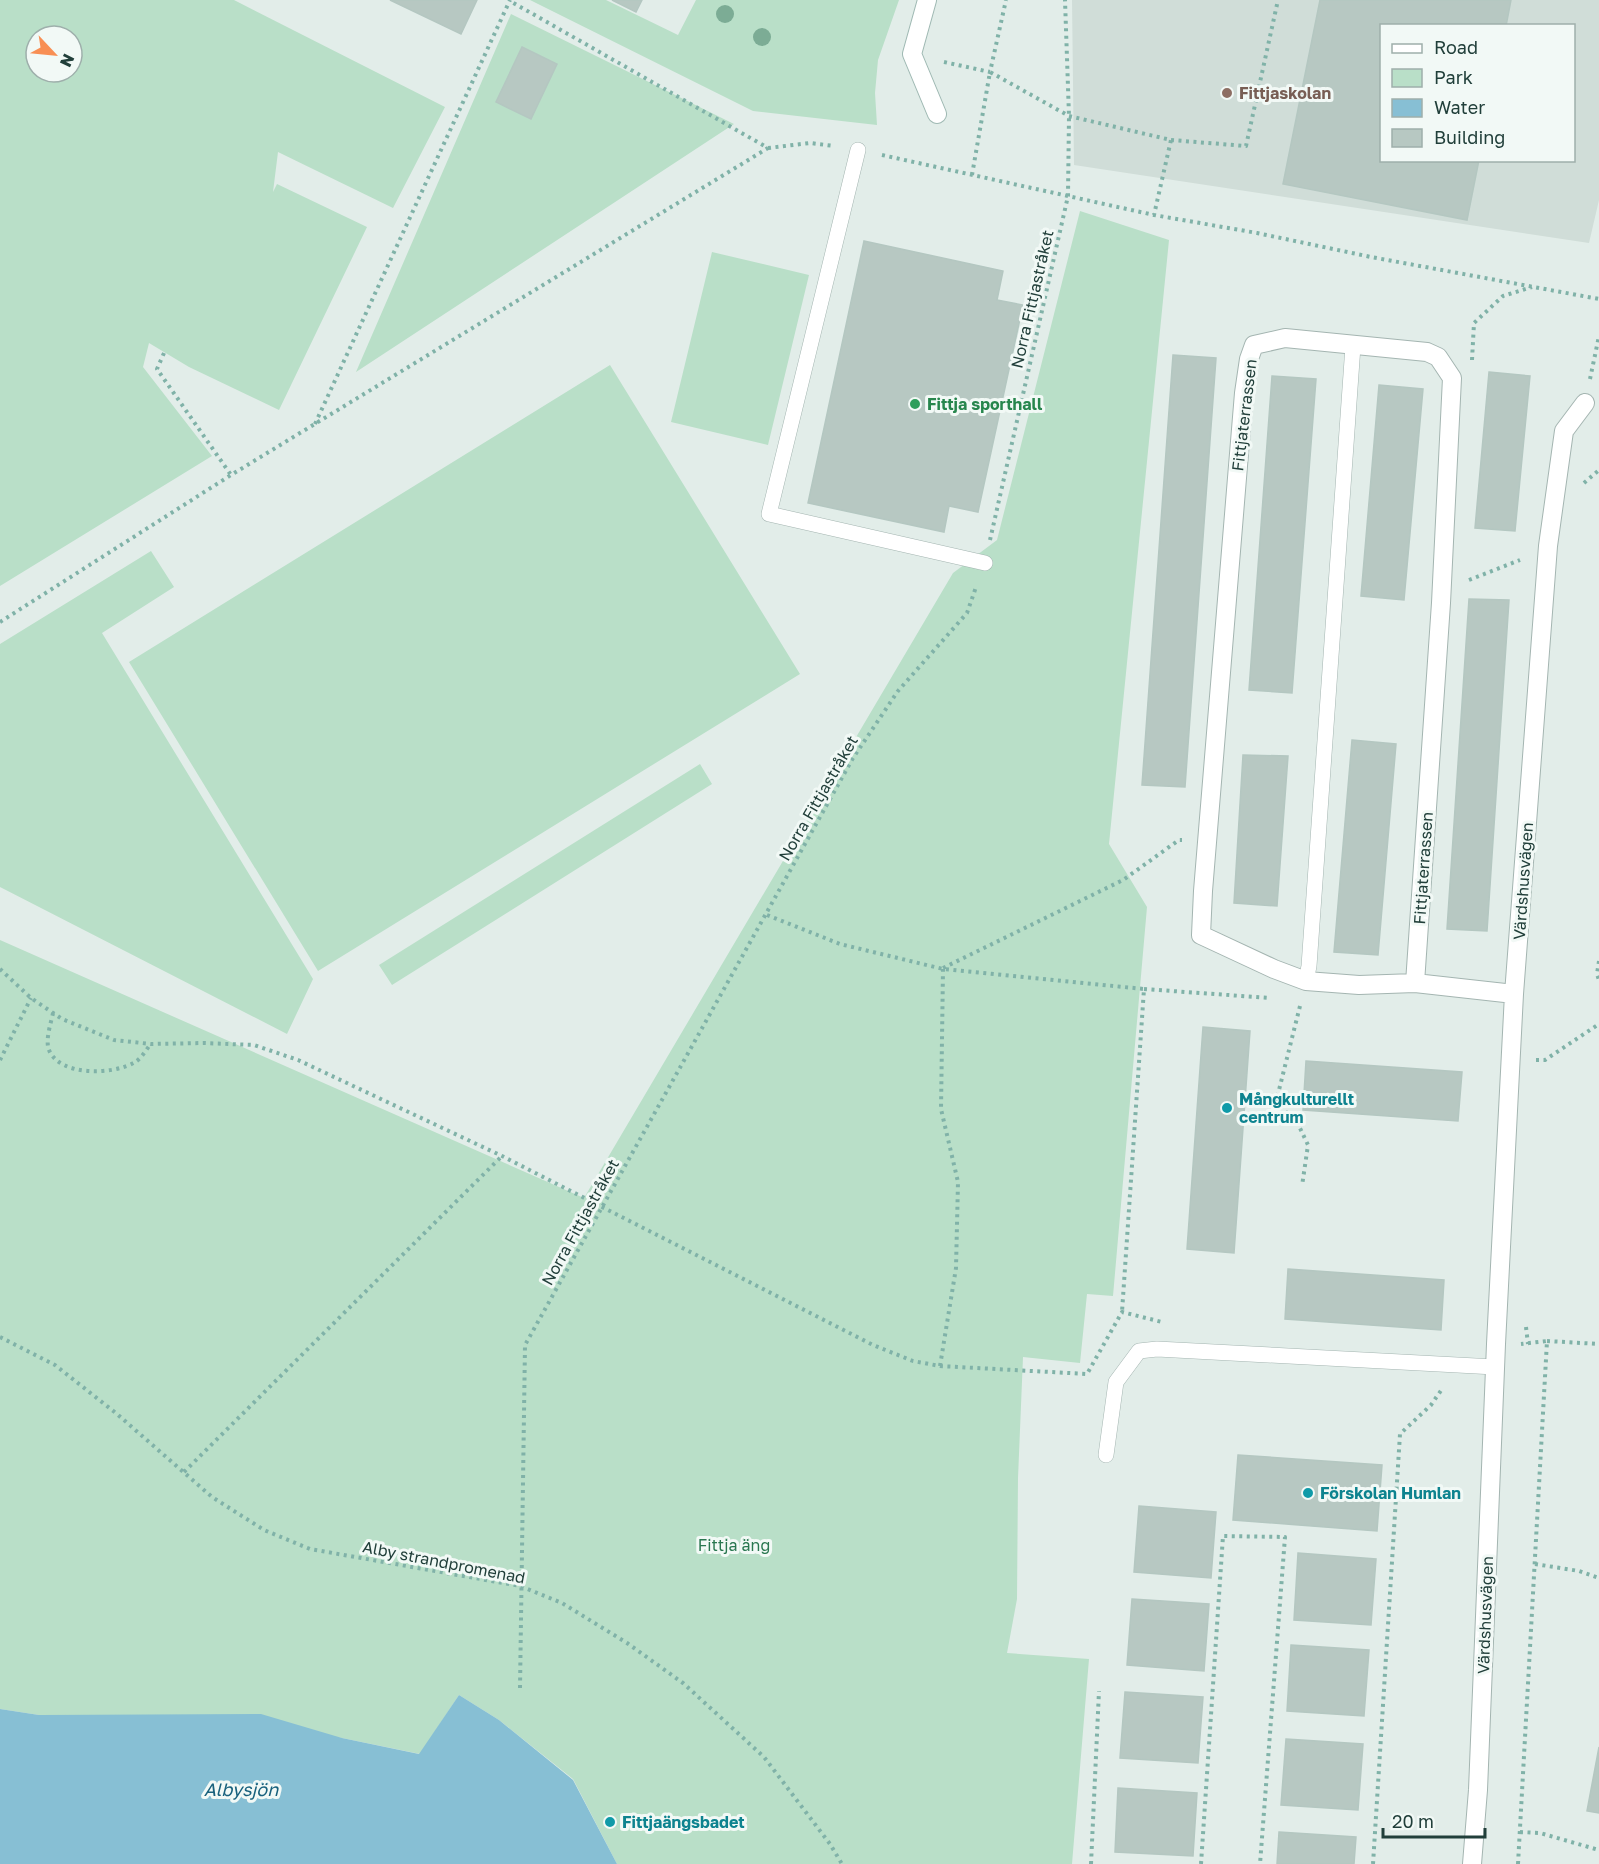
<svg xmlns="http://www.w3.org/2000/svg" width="1599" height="1864" font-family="'Golos Text',sans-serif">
  <rect width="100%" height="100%" fill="#e2ede9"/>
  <path fill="#d0ddd8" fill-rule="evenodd" d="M 1072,0 L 1599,0 L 1599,200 L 1589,243 L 1074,165 ZM 1382,26 L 1574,26 L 1574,160 L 1382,160 Z"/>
  <path fill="#b9dfc8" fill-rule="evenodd" d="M 0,0 L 234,0 L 445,107 L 393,208 L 278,152 L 273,192 L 277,184 L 367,227 L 279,410 L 189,367 L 149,343 L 143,367 L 212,456 L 0,586 ZM 36,36 L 72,36 L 72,72 L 36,72 Z
    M 530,0 L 606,0 L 678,35 L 696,0 L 899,0 L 878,60 L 875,93 L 877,125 L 753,111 Z
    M 511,14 L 734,124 L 356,372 Z
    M 1080,211 L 1169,240 L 1109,844 L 1147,907 L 1113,1296 L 1087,1294 L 1080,1363 L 1023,1357 L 1018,1478 L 1017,1599 L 1007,1653 L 1089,1659 L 1072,1864 L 617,1864 L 573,1779 L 499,1720 L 459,1695 L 420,1754 L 342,1738 L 39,1715 L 0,1709 L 0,940 L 584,1198 L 953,573 L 997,540 Z
    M 712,252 L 809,275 L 768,445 L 671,422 Z
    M 610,365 L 800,674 L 318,971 L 129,662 Z
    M 151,551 L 174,587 L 102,633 L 313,979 L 287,1034 L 0,887 L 0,644 Z
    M 700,764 L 712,784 L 392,985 L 379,965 Z"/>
  <path fill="#87bfd4" d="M 459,1695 L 499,1720 L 573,1780 L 617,1864 L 0,1864 L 0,1709 L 39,1715 L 261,1714 L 342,1738 L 419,1754 Z"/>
  <path fill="#b7c8c2" stroke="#b4c7c1" stroke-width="1.5" d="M 390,0 L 477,0 L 461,34 Z
    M 612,0 L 642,0 L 636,12 Z
    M 1320,0 L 1511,0 L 1506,26 L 1382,26 L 1382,160 L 1479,160 L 1467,220 L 1283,184 Z
    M 522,47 L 557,64 L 531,119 L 496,102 Z
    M 864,241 L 1003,271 L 997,300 L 1023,305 L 978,512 L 949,506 L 944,532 L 808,503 Z
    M 1173,355 L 1216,358 L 1185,787 L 1142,785 Z
    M 1489,372 L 1530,376 L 1515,531 L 1475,528 Z
    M 1272,376 L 1316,379 L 1292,693 L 1249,690 Z
    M 1379,385 L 1423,389 L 1404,600 L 1361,596 Z
    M 1469,599 L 1509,600 L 1487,931 L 1447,929 Z
    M 1352,740 L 1396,744 L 1378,955 L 1334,952 Z
    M 1243,755 L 1288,756 L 1277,906 L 1234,903 Z
    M 1203,1027 L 1250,1031 L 1234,1253 L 1187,1249 Z
    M 1306,1061 L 1462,1072 L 1458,1121 L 1303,1110 Z
    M 1288,1269 L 1444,1280 L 1441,1330 L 1285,1319 Z
    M 1238,1455 L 1382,1465 L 1377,1531 L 1233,1520 Z
    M 1139,1506 L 1216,1512 L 1211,1578 L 1134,1572 Z
    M 1298,1553 L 1376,1559 L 1371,1625 L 1294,1620 Z
    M 1132,1599 L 1209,1604 L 1204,1671 L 1127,1665 Z
    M 1291,1645 L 1369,1650 L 1364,1716 L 1287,1711 Z
    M 1125,1692 L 1203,1697 L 1198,1763 L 1120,1758 Z
    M 1286,1739 L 1363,1744 L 1358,1810 L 1281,1805 Z
    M 1599,1747 L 1599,1813 L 1587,1811 Z
    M 1118,1788 L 1197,1793 L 1193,1856 L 1115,1852 Z
    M 1279,1832 L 1356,1837 L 1354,1864 L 1277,1864 Z"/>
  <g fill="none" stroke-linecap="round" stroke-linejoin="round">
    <defs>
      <path id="lane" d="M 858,150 L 769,514 L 985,563
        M 1306,981 L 1309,966 L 1353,346
        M 1106,1455 L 1116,1382 L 1139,1351 L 1157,1349 L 1495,1367"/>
      <path id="street" d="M 1415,983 L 1359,985 L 1306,981 L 1274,969 L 1201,935 L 1203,891 L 1244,393 L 1249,359 L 1254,345 L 1285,338 L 1427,352 L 1438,357 L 1452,378 L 1441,603 L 1415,983 L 1514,994
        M 1472,1864 L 1478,1790 L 1496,1344 L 1514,994 L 1548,546 L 1564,431 L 1585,403"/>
      <path id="secondary" d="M 927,0 L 912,54 L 937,114"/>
    </defs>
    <use href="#lane" stroke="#a4b5b1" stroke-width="16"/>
    <use href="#street" stroke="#a4b5b1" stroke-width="20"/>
    <use href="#secondary" stroke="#9fb9b3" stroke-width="20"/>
    <path stroke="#80b2a8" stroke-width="4" stroke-dasharray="3 4.5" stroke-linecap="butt" d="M 944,62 L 990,72 L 1006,0
      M 1171,140 L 1246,146 L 1278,0
      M 768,148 L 810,143 L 834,146
      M 882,155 L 1154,215 L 1257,233 L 1371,257 L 1599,299
      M 972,175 L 990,72 L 1069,116 L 1171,140 L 1154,215
      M 164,353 L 157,369 L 231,475
      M 1472,360 L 1474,323 L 1503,296 L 1532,287
      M 1590,379 L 1599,336
      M 315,424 L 510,0
      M 1584,483 L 1599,470
      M 990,540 L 1068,196 L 1069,116 L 1065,0
      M 1469,580 L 1520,560
      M 0,622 L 231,475 L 768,148 L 510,1
      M 767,915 L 840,944 L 943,969 L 1144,989 L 1122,1312
      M 1599,961 L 1597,974 L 1599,980
      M 943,968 L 1123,880 L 1179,840 L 1182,840
      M 0,969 L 31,998 L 62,1019 L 114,1040 L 151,1044 L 203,1043 L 254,1045 L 298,1060 L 502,1156 L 873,1345 L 913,1361 L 940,1366 L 1087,1374 L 1122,1312 L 1162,1322
      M 1144,989 L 1270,998
      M 1300,1006 L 1276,1102 L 1298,1124 L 1308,1145 L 1302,1186
      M 53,1013 C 51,1023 45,1040 49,1050 C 60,1077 114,1075 135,1062 C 141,1059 146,1050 150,1045
      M 0,1060 L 31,998
      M 1536,1060 L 1545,1060 L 1599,1024
      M 1526,1327 L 1528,1344
      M 0,1337 L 55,1365 L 117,1414 L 212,1497 L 264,1530 L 310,1549 L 520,1586 L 562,1603 L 627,1643 L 683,1683 L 764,1757 L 830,1844 L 842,1864
      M 1547,1341 L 1599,1344
      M 940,1366 L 956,1268 L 958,1182 L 941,1109 L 943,969
      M 184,1472 L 502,1156
      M 1535,1564 L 1579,1571 L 1599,1578
      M 520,1688 L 525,1345 L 853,758 L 898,691 L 967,613 L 976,587
      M 1520,1832 L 1540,1833 L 1599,1850
      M 1091,1864 L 1099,1691
      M 1201,1864 L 1223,1536 L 1285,1537 L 1260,1864
      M 1373,1864 L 1400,1434 L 1431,1405 L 1442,1389
      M 1518,1864 L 1547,1341 L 1521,1344"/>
    <use href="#lane" stroke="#fff" stroke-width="15"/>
    <use href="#street" stroke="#fff" stroke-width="18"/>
    <use href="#secondary" stroke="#fff" stroke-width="18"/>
  </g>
  <g fill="#7cac95">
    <circle cx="725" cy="14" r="9"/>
    <circle cx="762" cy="37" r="9"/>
  </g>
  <circle fill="#8d6e63" stroke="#f2f9f6" stroke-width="2" cx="1227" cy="93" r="6"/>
  <circle fill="#2e9e5b" stroke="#f2f9f6" stroke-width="2" cx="915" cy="404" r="6"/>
  <g fill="#0f9aa8" stroke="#f2f9f6" stroke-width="2">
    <circle cx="1227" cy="1108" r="6"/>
    <circle cx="1308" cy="1493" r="6"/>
    <circle cx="610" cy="1822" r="6"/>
  </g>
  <g text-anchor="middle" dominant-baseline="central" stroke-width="6" stroke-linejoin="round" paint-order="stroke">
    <g font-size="16" font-weight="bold" fill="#785e54" stroke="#f2f9f6" text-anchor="start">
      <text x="1239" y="93">Fittjaskolan</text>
    </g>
    <g font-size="16" fill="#213f3a" stroke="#f2f9f6">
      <text transform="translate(1032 299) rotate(-77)">Norra Fittjastråket</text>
      <text transform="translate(1244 415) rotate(-83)">Fittjaterrassen</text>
      <text transform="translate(818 798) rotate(-60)">Norra Fittjastråket</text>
      <text transform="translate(1423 868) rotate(-86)">Fittjaterrassen</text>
      <text transform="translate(1523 881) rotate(-86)">Värdshusvägen</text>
      <text transform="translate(580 1222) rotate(-61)">Norra Fittjastråket</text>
      <text transform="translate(444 1562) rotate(11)">Alby strandpromenad</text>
      <text transform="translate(1485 1615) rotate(-88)">Värdshusvägen</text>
    </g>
    <g font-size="16" font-weight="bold" fill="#27864d" stroke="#f2f9f6" text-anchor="start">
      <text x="927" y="404">Fittja sporthall</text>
    </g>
    <g font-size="16" font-weight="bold" fill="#0d838f" stroke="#f2f9f6" text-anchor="start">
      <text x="1239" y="1099">Mångkulturellt<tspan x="1239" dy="18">centrum</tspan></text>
      <text x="1320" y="1493">Förskolan Humlan</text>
      <text x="622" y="1822">Fittjaängsbadet</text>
    </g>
    <g font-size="16" fill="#297750" stroke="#f2f9f6">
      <text x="734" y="1545">Fittja äng</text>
    </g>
    <g font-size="18" font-style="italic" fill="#18617d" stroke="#f2f9f6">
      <text x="241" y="1789">Albysjön</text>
    </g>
  </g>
  <rect x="1380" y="24" width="195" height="138" fill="#f2f9f6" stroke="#9eafab" stroke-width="1.5"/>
  <rect x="1392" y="44" width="30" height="9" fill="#ffffff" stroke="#9eafab" stroke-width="1.5"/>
  <text x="1434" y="54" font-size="18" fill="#213f3a">Road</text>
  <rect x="1392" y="69" width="30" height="18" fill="#b9dfc8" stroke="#9eafab" stroke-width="1.5"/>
  <text x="1434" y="84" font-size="18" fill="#213f3a">Park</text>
  <rect x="1392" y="99" width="30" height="18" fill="#87bfd4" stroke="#9eafab" stroke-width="1.5"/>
  <text x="1434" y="114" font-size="18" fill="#213f3a">Water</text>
  <rect x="1392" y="129" width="30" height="18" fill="#b7c8c2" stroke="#9eafab" stroke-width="1.5"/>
  <text x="1434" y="144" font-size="18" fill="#213f3a">Building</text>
  <g transform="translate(54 54) rotate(116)"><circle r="28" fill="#f2f9f6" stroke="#9eafab" stroke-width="1.5"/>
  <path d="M0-4.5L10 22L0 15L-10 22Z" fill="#f88f54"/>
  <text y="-9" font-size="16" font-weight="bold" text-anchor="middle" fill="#213f3a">N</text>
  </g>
  <path d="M1383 1828v9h102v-9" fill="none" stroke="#213f3a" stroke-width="3"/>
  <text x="1392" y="1828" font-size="18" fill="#213f3a" stroke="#f2f9f6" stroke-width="4.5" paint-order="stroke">20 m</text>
</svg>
